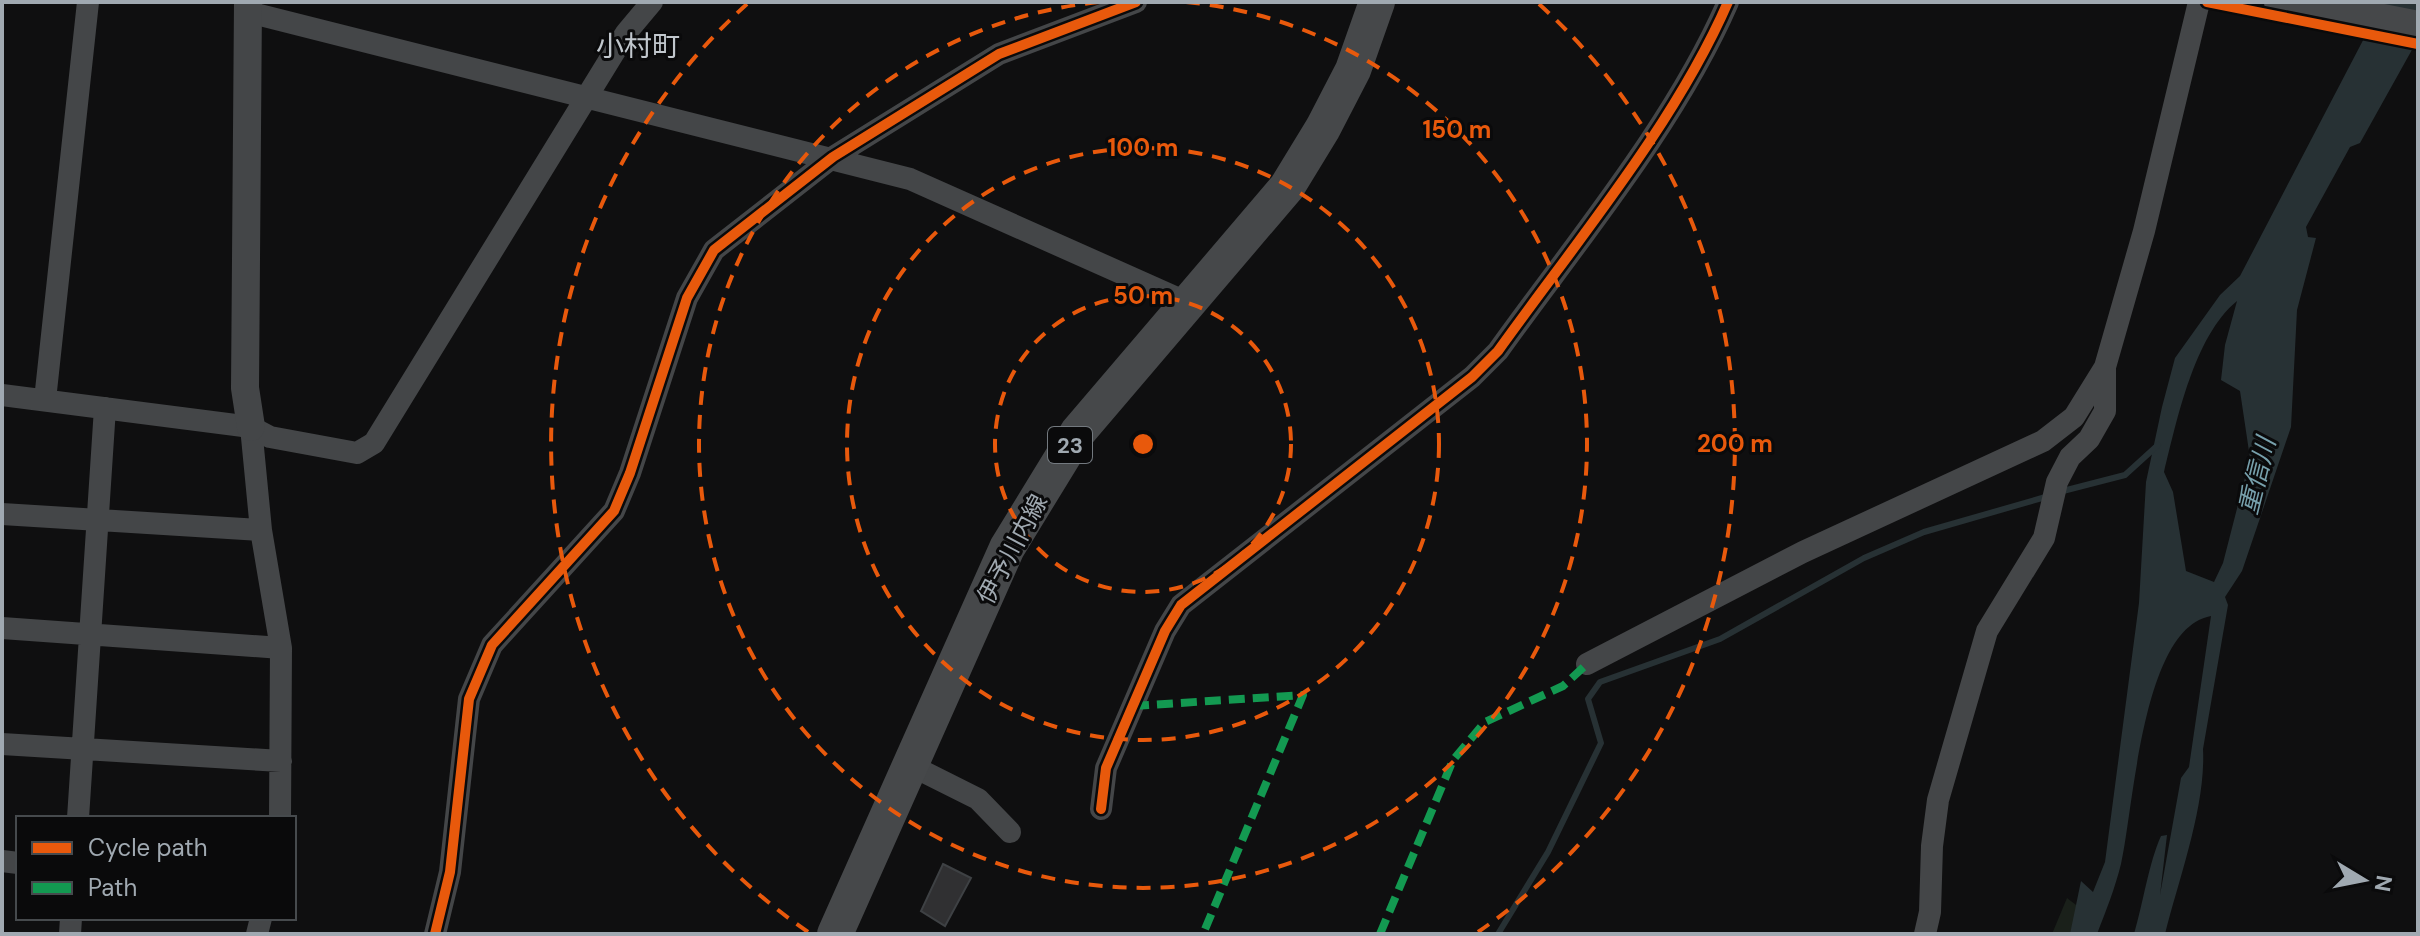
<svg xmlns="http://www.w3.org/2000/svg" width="2420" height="936" font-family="'DM Sans','Noto Sans JP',sans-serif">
  <rect width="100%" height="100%" fill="#0f0f10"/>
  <path fill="#1a201a" d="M 2067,898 L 2080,908 L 2072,934 L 2052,934 Z"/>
  <path fill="#273134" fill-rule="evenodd" d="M 2383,2 L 2418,2 L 2418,39 L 2360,143 L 2350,147 L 2306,227 L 2308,237 L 2316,238 L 2297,310 L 2291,427 L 2242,571 L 2225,597 L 2228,605 L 2203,749 C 2206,806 2179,878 2165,934 L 2134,934 C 2143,904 2149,862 2161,836 L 2167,835 L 2160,895 L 2181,778 L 2189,767 L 2211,616 C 2142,628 2134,807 2121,864 C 2115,888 2106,911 2097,934 L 2070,934 L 2081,881 L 2093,892 L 2105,862 L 2139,603 L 2146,482 L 2162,407 L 2175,358 L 2220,295 L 2240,276 ZM 2237,301 L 2225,345 L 2221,380 L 2240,391 L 2250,458 L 2223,563 L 2214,582 L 2186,571 L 2173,492 L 2164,472 C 2177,420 2194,336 2237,301 Z"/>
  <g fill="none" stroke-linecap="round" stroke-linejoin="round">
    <path stroke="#273134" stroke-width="6" d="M 2059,492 L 2125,475 L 2158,445
      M 1498,934 L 1548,852 L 1601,743 L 1588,699 L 1600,682 L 1720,639 L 1864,558 L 1924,532 L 2049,496"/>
  </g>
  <path fill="#303032" stroke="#3e4144" stroke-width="2" d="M 943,864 L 971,878 L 945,926 L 921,911 Z"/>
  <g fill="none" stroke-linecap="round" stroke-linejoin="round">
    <path stroke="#444648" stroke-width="22" d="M 248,12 L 910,179 L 1186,302
      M 2,395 L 251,427 L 270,437 L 357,453 L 374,443 L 626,33 L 652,2
      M 45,400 L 88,2
      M 251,427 L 261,530 L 281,648 L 280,818
      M 2,514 L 261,530
      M 2,628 L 281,648
      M 1587,664 L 1803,552 L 2043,441 L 2074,417 L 2105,367 L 2144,231 L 2199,2
      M 2,744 L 281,761
      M 910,765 L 978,799 L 1010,832
      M 1101,809 L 1106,768 L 1165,631 L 1181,605 L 1472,377 L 1498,351 C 1576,242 1675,124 1728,2
      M 78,818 L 105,408
      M 2,861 L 18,863
      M 70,934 L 71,918
      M 257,934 L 261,918
      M 435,934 L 450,872 L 469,699 L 492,645 L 614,511 L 630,473 L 687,298 L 714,250 L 833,157 L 999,54 L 1136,2
      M 1925,934 L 1930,912 L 1932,846 L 1938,800 L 1987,631 L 2044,538 L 2057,482 L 2070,457 L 2089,439 L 2105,411 L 2105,368"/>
    <path stroke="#444648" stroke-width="28" d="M 248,2 L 245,388 L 251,427"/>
    <path stroke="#46484a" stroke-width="36" d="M 2282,2 L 2418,29
      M 835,934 L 1007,548 L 1078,432 L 1287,187 L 1323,128 L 1353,70 L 1377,2"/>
    <path stroke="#139951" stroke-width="8" stroke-dasharray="16 8" stroke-linecap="butt" d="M 1133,706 L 1303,695 L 1203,934
      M 1380,934 L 1453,760 L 1485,722 L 1563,686 L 1587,664"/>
    <defs>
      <path id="cycleway" d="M 2207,2 L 2418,44
        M 1101,809 L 1106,768 L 1165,631 L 1181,605 L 1472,377 L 1498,351 C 1576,242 1675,124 1728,2
        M 435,934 L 450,872 L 469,699 L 492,645 L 614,511 L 630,473 L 687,298 L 714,250 L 833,157 L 999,54 L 1136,2"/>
    </defs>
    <use href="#cycleway" stroke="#0a0a0b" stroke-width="15"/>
    <use href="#cycleway" stroke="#e8590c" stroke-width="10"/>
  </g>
  <g fill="none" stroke="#e8590c" stroke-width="4" stroke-dasharray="14 10">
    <circle cx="1143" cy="444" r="148"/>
    <circle cx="1143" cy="444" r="296"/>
    <path d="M1186 2A444 444 0 1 1 1100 2"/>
    <path d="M808 932A592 592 0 0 1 747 4M1539 4A592 592 0 0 1 1478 932"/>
  </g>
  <g text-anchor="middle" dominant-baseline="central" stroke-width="6" stroke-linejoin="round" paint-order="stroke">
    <rect fill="#0a0a0b" stroke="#73797f" stroke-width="2" x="1048" y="427" width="44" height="36" rx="6"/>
    <g font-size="22" font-weight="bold" fill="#a0a9b1">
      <text x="1070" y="445">23</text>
    </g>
    <g font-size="24" fill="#a0a9b1" stroke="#0a0a0b">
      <text transform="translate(1012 549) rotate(-62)">伊予川内線</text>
    </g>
    <g font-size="26" font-style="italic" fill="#77a0ac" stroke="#0a0a0b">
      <text transform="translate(2257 476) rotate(-76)">重信川</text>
    </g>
    <g font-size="28" fill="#c1c7cd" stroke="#0a0a0b">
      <text x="638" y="46">小村町</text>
    </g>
  </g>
  <circle cx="1143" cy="444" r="12" fill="#e8590c" stroke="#0a0a0b" stroke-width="4"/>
  <g font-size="24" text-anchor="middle" font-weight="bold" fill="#e8590c" stroke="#0a0a0b" stroke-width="6" stroke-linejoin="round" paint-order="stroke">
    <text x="1457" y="138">150 m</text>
    <text x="1143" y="156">100 m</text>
    <text x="1143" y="304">50 m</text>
    <text x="1735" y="452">200 m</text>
  </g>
  <rect width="2420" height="936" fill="none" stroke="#a0a9b1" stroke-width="8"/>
  <rect x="16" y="816" width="280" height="104" fill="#0a0a0b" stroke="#464a4d" stroke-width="2"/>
  <rect x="32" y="842" width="40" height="12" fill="#e8590c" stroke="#464a4d" stroke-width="2"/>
  <text x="88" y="856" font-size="24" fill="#a0a9b1">Cycle path</text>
  <rect x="32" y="882" width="40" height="12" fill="#139951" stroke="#464a4d" stroke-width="2"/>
  <text x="88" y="896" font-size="24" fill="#a0a9b1">Path</text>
  <g transform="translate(2364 880) rotate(100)" stroke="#0a0a0b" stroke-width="6" paint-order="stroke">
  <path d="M0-6L14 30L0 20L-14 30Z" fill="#a0a9b1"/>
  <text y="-12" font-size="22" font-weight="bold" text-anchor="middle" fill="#a0a9b1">N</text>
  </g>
</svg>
